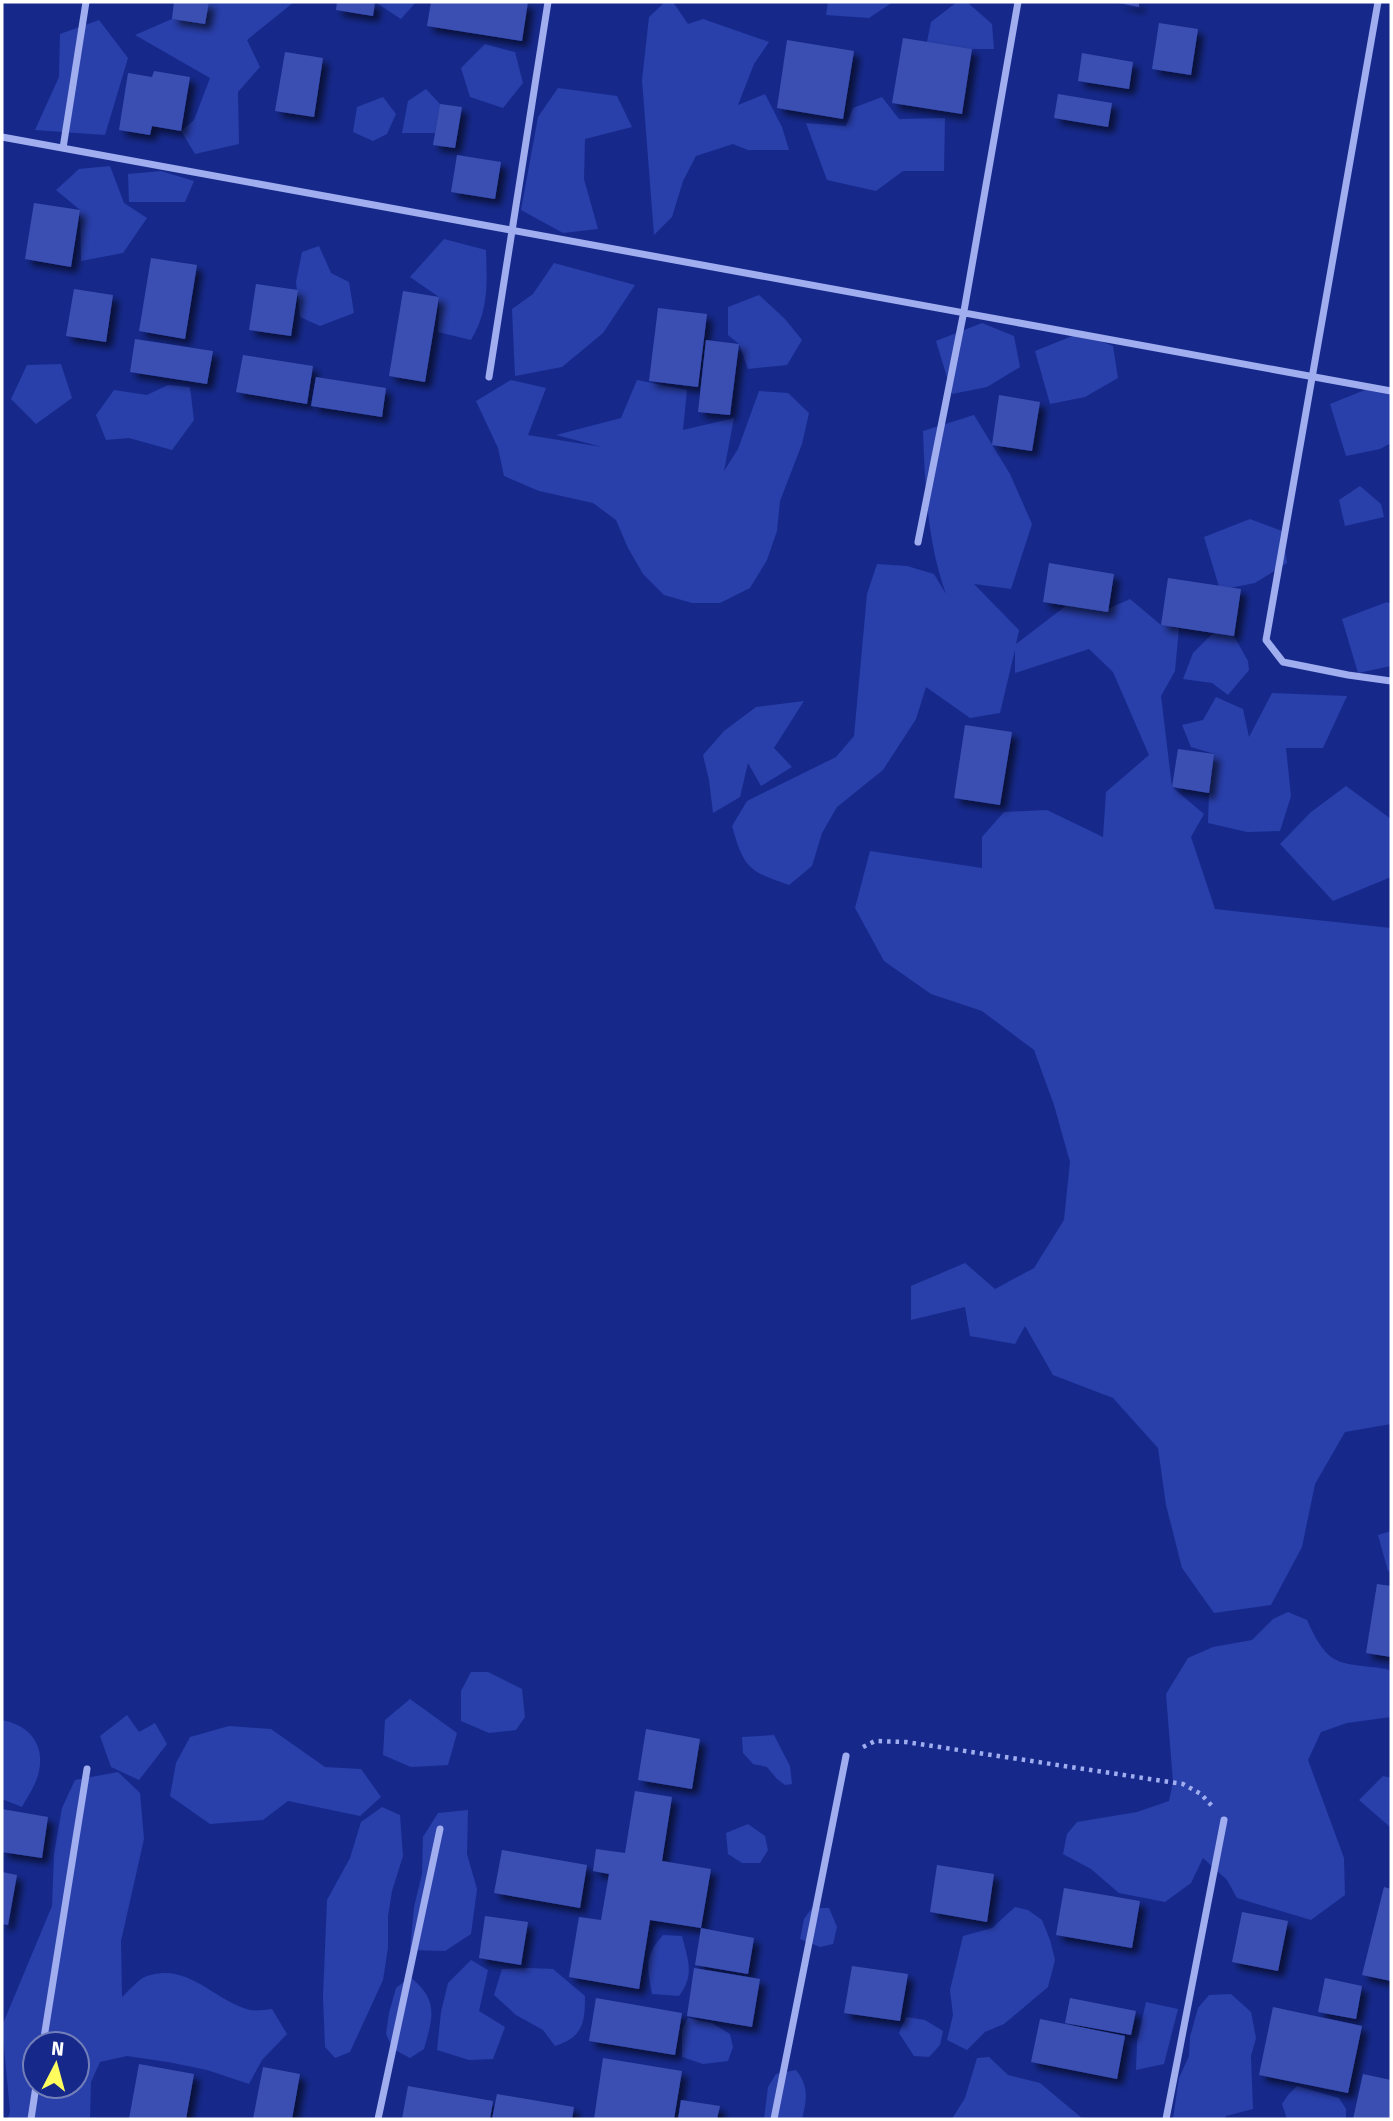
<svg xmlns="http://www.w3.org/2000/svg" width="1393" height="2121" font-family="'Fira Sans',sans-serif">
  <defs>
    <filter id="shadow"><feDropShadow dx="6" dy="6" stdDeviation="3.5" flood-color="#0009"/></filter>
  </defs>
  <rect width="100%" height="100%" fill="#16298b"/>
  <path fill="#293faa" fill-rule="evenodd" d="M 209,2 L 294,2 L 247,40 L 260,67 L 238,92 L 239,144 L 195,154 L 181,131 L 194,120 L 210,78 L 135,35 L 172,19 L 205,24 Z
    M 375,2 L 416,2 L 401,19 Z
    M 665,2 L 673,2 L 688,24 L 703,19 L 769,42 L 754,64 L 738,105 L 765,94 L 782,127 L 789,150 L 748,150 L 733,144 L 696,156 L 683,181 L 672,217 L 654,235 L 642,80 L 649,17 Z
    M 828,2 L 893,2 L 869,18 L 826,15 Z
    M 957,2 L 967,2 L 992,24 L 994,49 L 972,49 L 927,42 L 931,22 Z
    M 99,20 L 128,58 L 105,135 L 35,130 L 59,77 L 60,34 Z
    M 485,44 L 515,52 L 523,83 L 503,108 L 470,97 L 461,68 Z
    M 558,88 L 617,96 L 632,127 L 585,139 L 584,179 L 598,229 L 563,233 L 521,210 L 538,117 Z
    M 426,89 L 440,104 L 435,133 L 402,133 L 408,101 Z
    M 383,97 L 396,114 L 387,134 L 373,141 L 353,132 L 357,107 Z
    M 882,97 L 899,119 L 945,118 L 944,171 L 903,171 L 876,191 L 827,180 L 806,123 L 846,126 L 853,108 Z
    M 110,166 L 124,203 L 147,218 L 123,253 L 81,261 L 80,210 L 56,190 L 79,169 Z
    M 161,171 L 194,181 L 185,202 L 129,202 L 128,174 Z
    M 444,239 L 486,250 C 487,284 489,310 471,340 L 438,332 L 439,297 L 410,277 Z
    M 319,246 L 331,273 L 349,282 L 354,313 L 320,326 L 300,317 L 296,282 L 302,252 Z
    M 554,263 L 635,285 L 603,333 L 562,367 L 515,376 L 512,309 L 533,294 Z
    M 759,295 L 785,319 L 802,340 L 787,365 L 748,369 L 739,344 L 728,335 L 728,307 Z
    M 982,323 L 1014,336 L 1020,367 L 987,387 L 952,394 L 936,341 Z
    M 1080,333 L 1113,346 L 1118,378 L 1085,397 L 1050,404 L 1035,351 Z
    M 61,364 L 72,398 L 36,424 L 11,399 L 27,365 Z
    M 511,380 L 546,388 L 528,435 L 602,447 L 556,435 L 621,418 L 637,380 L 687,390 L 683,430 L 734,418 L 724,471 L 738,449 L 759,391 L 788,393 L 809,413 L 802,444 L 780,501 L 777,531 L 767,560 L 750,588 L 720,603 L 692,603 L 664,595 L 643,574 L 628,548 L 616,520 L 593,503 L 539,491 L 504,476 L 498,448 L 476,401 Z
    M 168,385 L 190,387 L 194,420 L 172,450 L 129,438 L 106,440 L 96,415 L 114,390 L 147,395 Z
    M 1375,386 L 1391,392 L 1391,443 L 1380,449 L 1346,456 L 1330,404 Z
    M 974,415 L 1010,474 L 1032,524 L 1011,589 L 974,584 L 1019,630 L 1016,644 L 1067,605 L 1103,611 L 1130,599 L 1161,625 L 1179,628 L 1175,671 L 1161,696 L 1172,787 L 1204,814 L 1191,837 L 1215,909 L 1391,928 L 1391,1424 L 1345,1432 L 1315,1484 L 1302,1547 L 1271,1605 L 1214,1613 L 1182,1568 L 1166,1505 L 1158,1448 L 1113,1398 L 1053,1375 L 1025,1326 L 1015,1344 L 970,1336 L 965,1307 L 911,1320 L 911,1286 L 965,1263 L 995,1289 L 1034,1268 L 1064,1220 L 1070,1162 L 1054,1105 L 1034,1050 L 982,1011 L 931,994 L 884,961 L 855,908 L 870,851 L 982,868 L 982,837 L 1004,812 L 1047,810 L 1103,837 L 1106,792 L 1149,755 L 1113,672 L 1089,649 L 1015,673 L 1015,650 L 1000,713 L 970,718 L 926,687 L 916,719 L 883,770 L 837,807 L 822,833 L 812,866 L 789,885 C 748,871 744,868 732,826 L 747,801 L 836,757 L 854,736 L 867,594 L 877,564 L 907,566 L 934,574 L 946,594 C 927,541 925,487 923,431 Z
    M 1360,486 L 1381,504 L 1384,517 L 1345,526 L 1339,500 Z
    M 1250,519 L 1282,531 L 1287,563 L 1255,583 L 1220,590 L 1204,537 Z
    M 1387,602 L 1391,604 L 1391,666 L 1358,673 L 1342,619 Z
    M 1214,632 L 1234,636 L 1248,661 L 1249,670 L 1228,695 L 1212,683 L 1183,679 L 1193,653 Z
    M 1272,693 L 1347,696 L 1323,748 L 1286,748 L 1291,796 L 1280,831 L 1247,832 L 1208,823 L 1209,793 L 1214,754 L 1191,747 L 1182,725 L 1203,720 L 1216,697 L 1243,709 L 1249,737 Z
    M 804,701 L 774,748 L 792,767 L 761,786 L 748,763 L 740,797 L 713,813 L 709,780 L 703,755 L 724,731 L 756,707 Z
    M 1346,786 L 1391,819 L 1391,877 L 1333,901 L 1280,844 L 1311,812 Z
    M 1391,1531 L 1391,1572 L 1388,1571 L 1378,1535 Z
    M 1288,1612 L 1307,1620 C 1329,1669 1338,1662 1387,1669 L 1391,1672 L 1391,1717 L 1347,1723 L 1321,1732 L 1308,1760 L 1344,1858 L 1345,1895 L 1311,1920 L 1237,1898 L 1227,1880 L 1203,1858 L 1191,1883 L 1165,1902 L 1119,1893 L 1091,1869 L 1063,1854 L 1067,1834 L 1077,1822 L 1137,1812 L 1169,1801 L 1173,1782 L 1166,1694 L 1188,1658 L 1213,1647 L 1252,1640 L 1273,1619 Z
    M 471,1672 L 488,1672 L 522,1689 L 525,1717 L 516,1730 L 489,1733 L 461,1721 L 461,1691 Z
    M 410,1699 L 457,1733 L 448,1765 L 411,1767 L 383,1755 L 385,1720 Z
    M 127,1715 L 139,1732 L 155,1723 L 167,1744 L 139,1780 L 111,1767 L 100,1736 Z
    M 2,1720 C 28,1725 45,1743 39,1771 C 37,1783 28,1796 22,1807 L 2,1799 Z
    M 229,1726 L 271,1729 L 325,1767 L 361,1769 L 381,1797 L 360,1816 L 288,1801 L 263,1820 L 210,1824 L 170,1796 L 176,1763 L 190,1737 Z
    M 774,1735 L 790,1766 L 792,1784 L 785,1785 L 777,1779 L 767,1767 L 753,1764 L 743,1753 L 742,1737 Z
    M 118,1772 L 140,1793 L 144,1839 L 121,1941 L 122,1997 C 129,1991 138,1979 147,1976 C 188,1962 213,2000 250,2010 C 256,2011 265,2010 272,2009 L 287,2034 L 262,2060 L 249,2084 L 207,2070 L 168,2062 L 127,2056 L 100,2062 L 91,2082 L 90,2119 L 8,2119 L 10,2111 L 2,2026 L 52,1906 L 54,1854 L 62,1808 L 75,1780 ZM 35,2044 L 77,2044 L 77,2086 L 35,2086 Z
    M 1383,1776 L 1391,1778 L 1390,1827 L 1359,1800 Z
    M 382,1807 L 400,1815 L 403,1856 L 392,1891 L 388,1916 L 388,1948 L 383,1980 L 350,2052 L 335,2058 L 325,2047 L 323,1997 L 327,1900 L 350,1858 L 361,1822 Z
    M 468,1810 L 467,1854 L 477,1889 L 471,1934 L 445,1951 L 410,1950 L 414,1907 L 422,1874 L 423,1837 L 438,1813 Z
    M 748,1824 L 765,1836 L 768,1850 L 760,1863 L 742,1863 L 728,1854 L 726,1833 Z
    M 1015,1907 L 1028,1910 L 1042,1920 L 1050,1940 L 1055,1960 L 1048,1987 L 1004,2024 L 985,2032 L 967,2050 L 947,2040 L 953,2015 L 950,1990 L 963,1936 L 992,1928 Z
    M 812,1908 L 829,1908 L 837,1927 L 833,1944 L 820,1947 L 800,1939 L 804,1919 Z
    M 663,1935 L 682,1936 C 688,1960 695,1975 679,1996 L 652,1994 C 647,1967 644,1956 663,1935 Z
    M 471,1960 L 488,1970 L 479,2011 L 505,2027 L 493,2059 L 469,2060 L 437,2050 L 441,2012 L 448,1983 Z
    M 529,1968 L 553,1969 L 585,1996 C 585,2023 583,2037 555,2046 L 543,2030 L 516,2015 L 494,1995 L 502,1969 Z
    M 410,1977 C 439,2000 433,2017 424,2049 L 410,2058 L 393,2049 L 386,2034 L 389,2013 L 396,1988 Z
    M 1231,1994 L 1251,2012 L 1256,2038 L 1251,2056 L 1253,2109 L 1226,2116 L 1224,2119 L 1173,2119 L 1179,2078 L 1189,2056 L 1190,2037 L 1198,2008 L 1209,1995 Z
    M 1146,2002 L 1178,2009 L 1164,2064 L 1136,2070 L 1137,2042 Z
    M 906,2017 L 925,2020 L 943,2031 L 940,2045 L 929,2057 L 914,2056 L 899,2033 Z
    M 688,2018 L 712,2023 L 730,2034 L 733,2047 L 728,2061 L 703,2064 L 682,2057 L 682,2029 Z
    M 989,2057 L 1008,2075 L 1040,2083 L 1083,2119 L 952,2119 L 965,2098 L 977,2058 Z
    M 796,2070 C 809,2086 807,2100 802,2119 L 764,2119 L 768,2087 L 776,2074 Z
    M 1297,2086 L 1339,2098 L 1346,2109 L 1346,2119 L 1287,2119 L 1282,2104 L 1288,2095 Z"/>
  <path fill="#3b4fb2" filter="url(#shadow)" d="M 174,2 L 209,2 L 205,24 L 172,19 Z
    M 337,2 L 375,2 L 373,16 L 336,10 Z
    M 431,2 L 528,2 L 522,41 L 427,26 Z
    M 1113,2 L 1139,2 L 1139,7 Z
    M 1159,23 L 1198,29 L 1191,75 L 1152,69 Z
    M 903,38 L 972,49 L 962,114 L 892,103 Z
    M 787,40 L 854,51 L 843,119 L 777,108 Z
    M 285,52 L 323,58 L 314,117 L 275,111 Z
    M 1082,53 L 1133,62 L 1129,89 L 1078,81 Z
    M 154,71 L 190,77 L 181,131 L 152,126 L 150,135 L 119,130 L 128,73 L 152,77 Z
    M 1058,94 L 1112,103 L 1108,127 L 1054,118 Z
    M 440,104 L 462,107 L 455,148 L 433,145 Z
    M 457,155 L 501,162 L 495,199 L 451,192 Z
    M 34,203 L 80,210 L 71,267 L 25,259 Z
    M 151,258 L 197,265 L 185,339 L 139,331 Z
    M 256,284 L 298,290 L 291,336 L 249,330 Z
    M 74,289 L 113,295 L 106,342 L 66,336 Z
    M 403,291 L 439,297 L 425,382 L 389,376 Z
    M 658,308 L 707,314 L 698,387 L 649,381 Z
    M 135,339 L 213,351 L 207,384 L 130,372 Z
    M 706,340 L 739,344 L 730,415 L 698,412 Z
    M 243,355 L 313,366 L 307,404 L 236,392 Z
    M 316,377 L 386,388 L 382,417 L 311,406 Z
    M 999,395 L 1040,402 L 1032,451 L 992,445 Z
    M 1049,563 L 1114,574 L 1108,612 L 1043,602 Z
    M 1168,578 L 1241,589 L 1234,636 L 1161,625 Z
    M 965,725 L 1012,732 L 1000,805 L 954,798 Z
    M 1178,749 L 1214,754 L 1209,793 L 1172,787 Z
    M 1377,1584 L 1391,1586 L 1391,1657 L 1366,1653 Z
    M 646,1729 L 700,1739 L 692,1789 L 638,1780 Z
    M 635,1791 L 672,1797 L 662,1861 L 711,1869 L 701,1928 L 650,1920 L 639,1989 L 569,1977 L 579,1917 L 601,1920 L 609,1874 L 593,1871 L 596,1849 L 625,1853 Z
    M 2,1809 L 48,1817 L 42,1858 L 2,1852 Z
    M 502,1850 L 587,1865 L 580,1908 L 494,1893 Z
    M 937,1865 L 994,1874 L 987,1922 L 930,1912 Z
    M 2,1872 L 17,1875 L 8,1925 L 2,1924 Z
    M 1384,1887 L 1391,1889 L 1391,1981 L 1362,1975 Z
    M 1064,1888 L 1140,1901 L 1132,1948 L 1056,1935 Z
    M 1242,1912 L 1288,1921 L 1278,1971 L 1232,1962 Z
    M 485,1916 L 528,1922 L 521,1965 L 479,1958 Z
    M 701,1928 L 754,1938 L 748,1974 L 695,1965 Z
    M 852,1966 L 908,1974 L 900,2021 L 844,2013 Z
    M 694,1968 L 760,1979 L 752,2027 L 687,2016 Z
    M 1325,1978 L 1362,1986 L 1356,2019 L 1318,2012 Z
    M 596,1998 L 682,2013 L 675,2055 L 589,2041 Z
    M 1070,1998 L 1136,2011 L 1131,2035 L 1065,2023 Z
    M 1273,2007 L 1362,2026 L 1348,2093 L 1259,2075 Z
    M 1040,2019 L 1125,2036 L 1117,2079 L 1031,2062 Z
    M 603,2058 L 682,2071 L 674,2119 L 594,2119 Z
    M 139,2064 L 194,2074 L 186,2119 L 129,2119 Z
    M 263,2067 L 300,2074 L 292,2119 L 253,2119 Z
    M 1363,2074 L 1391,2080 L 1391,2119 L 1353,2119 Z
    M 408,2086 L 493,2101 L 490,2119 L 402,2119 Z
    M 497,2094 L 574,2107 L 572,2119 L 492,2119 Z
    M 681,2100 L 720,2106 L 717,2119 L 678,2119 Z"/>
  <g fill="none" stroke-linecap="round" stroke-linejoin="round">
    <path stroke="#a0aeef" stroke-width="4.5" stroke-dasharray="3.5 5" stroke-linecap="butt" d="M 863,1747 L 875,1741 L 906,1742 L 1183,1784 L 1201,1794 L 1212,1806"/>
    <path stroke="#a0aeef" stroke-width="7" d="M 1378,2 L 1266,640 L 1283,662 L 1348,675 L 1391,681
      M 2,137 L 1391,391
      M 63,148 L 86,2
      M 489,377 L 548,2
      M 918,542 L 964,311 L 1018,2
      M 43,2044 L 87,1769
      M 31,2119 L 36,2086
      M 378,2119 L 440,1829
      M 774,2119 L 846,1756
      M 1166,2119 L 1224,1820"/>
  </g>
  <rect width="1393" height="2121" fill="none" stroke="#ffffff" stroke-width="7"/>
  <g transform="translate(56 2065) rotate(6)"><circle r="33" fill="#16298b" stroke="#737fb9" stroke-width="2"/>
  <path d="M0-5L12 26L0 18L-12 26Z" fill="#fffd5e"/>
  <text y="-10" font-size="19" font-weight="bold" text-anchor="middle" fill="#ffffff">N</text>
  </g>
</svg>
